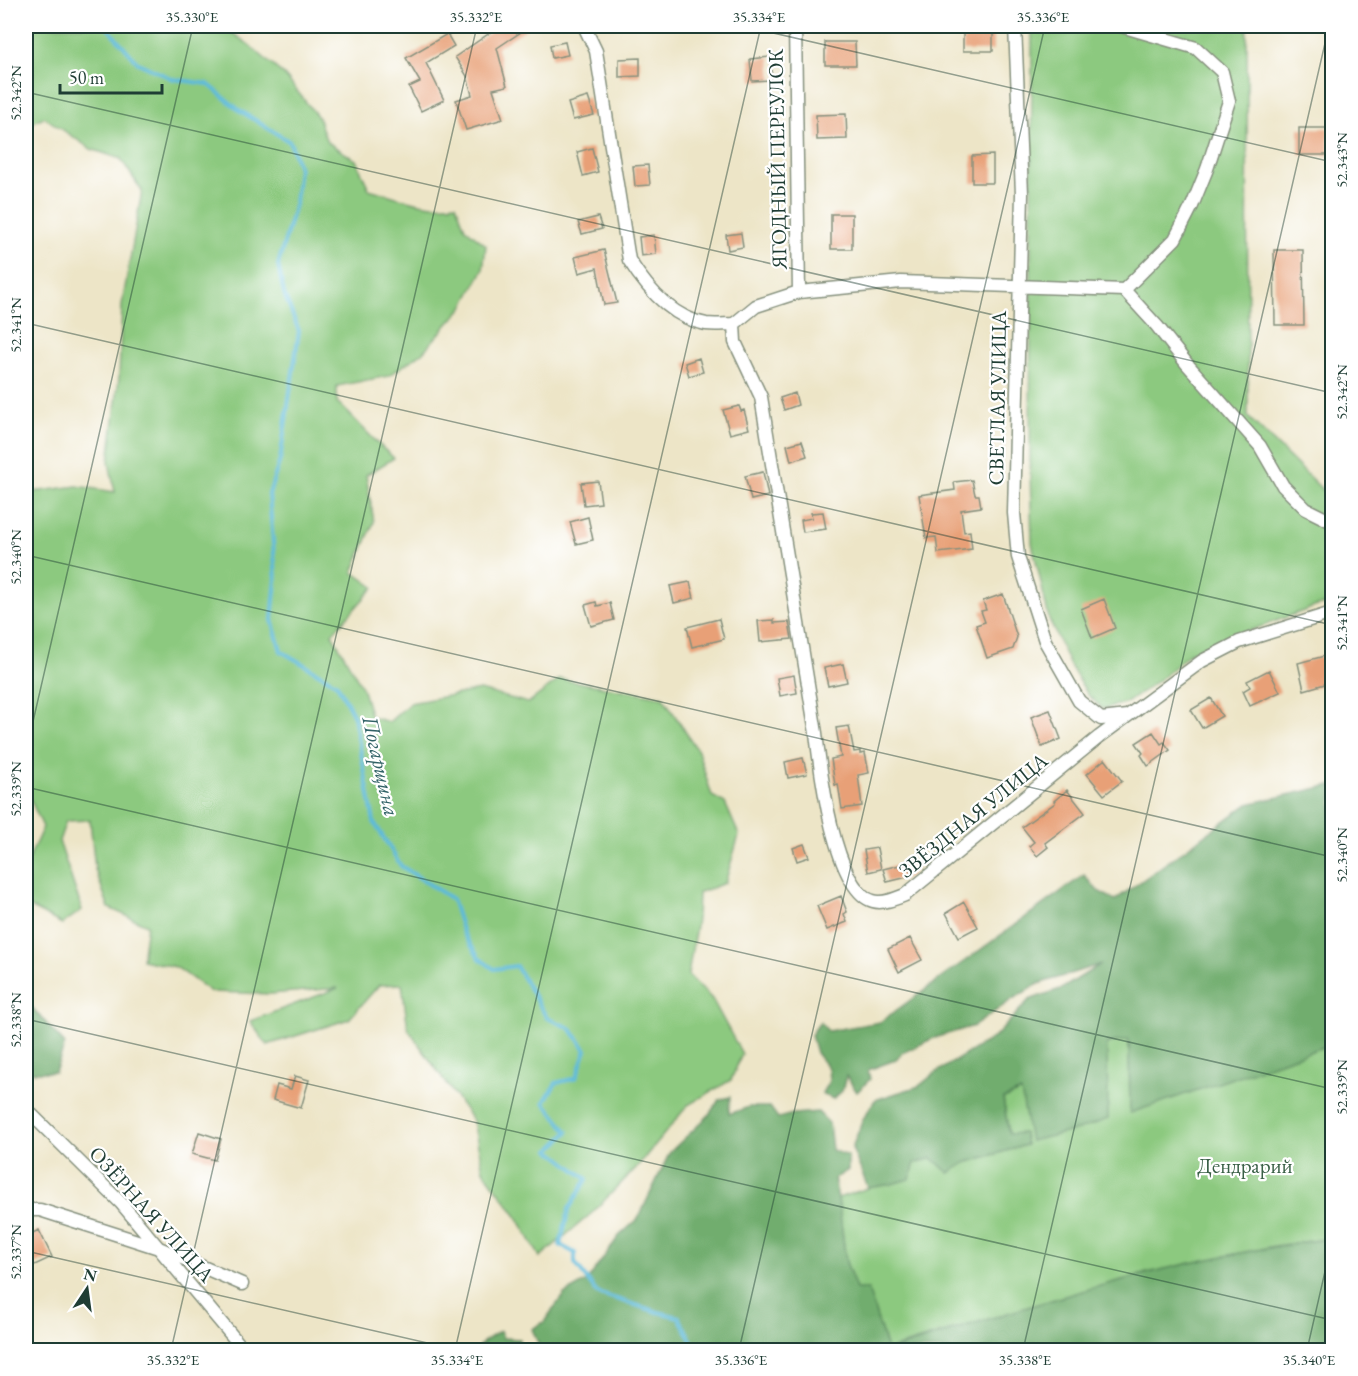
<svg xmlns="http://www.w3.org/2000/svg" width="1358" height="1376" font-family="'EB Garamond',serif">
  <rect width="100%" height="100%" fill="#fff"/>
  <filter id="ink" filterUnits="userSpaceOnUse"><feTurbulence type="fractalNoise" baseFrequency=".0167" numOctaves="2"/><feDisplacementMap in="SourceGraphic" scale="12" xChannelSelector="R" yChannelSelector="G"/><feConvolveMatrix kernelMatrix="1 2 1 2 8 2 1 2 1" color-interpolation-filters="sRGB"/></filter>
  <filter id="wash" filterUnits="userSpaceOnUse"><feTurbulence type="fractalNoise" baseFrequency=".008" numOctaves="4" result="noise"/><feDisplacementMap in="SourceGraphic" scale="24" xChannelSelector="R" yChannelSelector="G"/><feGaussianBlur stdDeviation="1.35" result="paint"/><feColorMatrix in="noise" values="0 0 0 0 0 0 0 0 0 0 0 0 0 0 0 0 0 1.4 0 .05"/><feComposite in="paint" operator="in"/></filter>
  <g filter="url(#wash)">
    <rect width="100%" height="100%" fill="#ede5c7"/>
    <path fill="#8cc97f" stroke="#56835a" stroke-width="1.5" d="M 26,26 L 222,26 L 248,44 L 285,76 L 318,117 L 327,142 L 356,160 L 369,189 C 398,197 426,209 456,204 L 465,228 L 486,245 L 483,270 L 463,307 L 422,353 L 388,376 L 337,386 L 337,402 C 357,420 373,441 394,458 L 366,475 L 374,522 L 353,572 L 374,587 L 332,634 L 362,687 L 371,717 L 389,722 L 410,703 L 480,690 L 528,703 L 560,679 L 663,697 L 698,751 L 712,796 L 725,803 L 739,835 L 725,883 L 698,893 L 697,919 L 688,975 L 712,999 L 742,1054 L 731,1080 L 688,1105 L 636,1168 L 592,1213 L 540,1257 L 516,1215 L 483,1170 L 473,1121 L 408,1029 L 402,984 L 379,985 L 349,1019 L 267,1045 L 250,1021 L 338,988 L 271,994 L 211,992 L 176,967 L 142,960 L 147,925 L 109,908 L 95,869 L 90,820 L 66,821 L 59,841 L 82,910 L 62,924 L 26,905 L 26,865 L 43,827 L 26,790 L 26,493 L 77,486 L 115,492 L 109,462 L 119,377 L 122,305 L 142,191 L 121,159 L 91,149 L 44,117 L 26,125 L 26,86 L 33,75 L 30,62 L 26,60 Z
      M 1032,26 L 1247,26 L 1248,417 L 1332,499 L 1332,603 L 1317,606 L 1191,652 L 1164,676 L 1128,702 L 1103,709 L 1088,695 L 1069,664 L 1049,619 L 1032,543 L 1030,472 Z
      M 1129,1040 L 1130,1113 L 1332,1044 L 1332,1238 L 1274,1246 L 1147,1273 L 1021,1309 L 887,1350 L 868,1289 L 856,1290 L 846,1262 L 838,1198 L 868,1188 L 892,1184 L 915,1163 L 933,1158 L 949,1173 L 965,1163 L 1026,1145 L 1009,1134 L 1003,1099 L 1022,1091 L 1107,1043 Z"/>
    <path fill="#71ad6e" stroke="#487551" stroke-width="1.5" d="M 1332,785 L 1332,1044 L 1130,1113 L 1129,1040 L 1107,1043 L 1108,1119 L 1078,1130 L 1030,1141 L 1021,1091 L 1003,1099 L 1009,1134 L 1024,1133 L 1026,1145 L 965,1163 L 949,1173 L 932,1158 L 915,1163 L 910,1179 L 892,1184 L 868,1188 L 852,1148 L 863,1119 L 875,1100 L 919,1086 L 935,1073 L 996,1036 L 1029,1000 L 1063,988 L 1101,964 L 1038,984 L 1013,999 L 974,1026 L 934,1038 L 902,1053 L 895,1060 L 868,1070 L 870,1079 L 857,1092 L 846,1076 L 842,1091 L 833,1099 L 822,1093 L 829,1081 L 828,1068 L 816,1053 L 811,1035 L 820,1022 L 828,1031 L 880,1022 L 1084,875 L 1098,891 L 1115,900 L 1248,804 Z
      M 26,1001 L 65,1044 L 55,1072 L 27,1072 L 26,1070 Z
      M 730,1097 L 729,1114 L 749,1107 L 770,1107 L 778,1118 L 793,1114 L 818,1112 L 829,1123 L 832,1150 L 848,1156 L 848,1170 L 834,1179 L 838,1198 L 846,1262 L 856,1289 L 868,1289 L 887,1350 L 541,1350 L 532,1329 L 544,1322 L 564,1294 L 587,1281 L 619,1236 L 638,1219 L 670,1152 L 708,1116 L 719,1100 Z
      M 1332,1238 L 1332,1350 L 892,1350 C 975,1323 1059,1296 1145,1274 C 1206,1258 1270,1247 1332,1238 Z
      M 500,1331 L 503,1338 L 519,1339 L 518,1350 L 477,1350 L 483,1342 Z"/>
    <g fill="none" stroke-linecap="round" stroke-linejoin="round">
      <path stroke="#5cbada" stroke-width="4" d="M 106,26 L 138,63 L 173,79 L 208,84 L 239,110 L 290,142 L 299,168 L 295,204 L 278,265 L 284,294 L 299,331 L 280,460 L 269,494 L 276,579 L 272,620 L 281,651 L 337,684 L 354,716 L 374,822 L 401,866 L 452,899 L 463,933 L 479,958 L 494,969 L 516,966 L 547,1018 L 570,1028 L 586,1050 L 576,1078 L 556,1083 L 544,1102 L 568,1132 L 550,1150 L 587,1179 L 569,1209 L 560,1245 L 575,1253 L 575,1263 L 597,1293 L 658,1312 L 679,1317 L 696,1350"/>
    </g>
    <g id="blocks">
      <path fill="#e8a077" d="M 487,26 L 530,26 L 497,48 L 507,86 L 493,89 L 503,119 L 466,130 L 456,100 L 472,95 L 467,76 L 455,57 L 491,32 Z
        M 963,26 L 993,26 L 993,51 L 963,51 Z
        M 447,34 L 454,46 L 426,63 L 444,100 L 421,111 L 409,87 L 420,82 L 406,58 Z
        M 565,42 L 568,55 L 552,58 L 550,45 Z
        M 825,42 L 855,42 L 856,65 L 825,65 Z
        M 770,57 L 772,80 L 752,81 L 750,59 Z
        M 640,58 L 640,76 L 619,77 L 619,59 Z
        M 588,97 L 594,115 L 573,120 L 568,103 Z
        M 846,114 L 847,139 L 817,140 L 816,115 Z
        M 1299,128 L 1328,128 L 1329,155 L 1299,155 Z
        M 592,148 L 598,172 L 583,176 L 577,152 Z
        M 993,155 L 993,183 L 972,183 L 972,156 Z
        M 648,165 L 650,185 L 635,186 L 633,166 Z
        M 831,214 L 852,214 L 852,249 L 831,249 Z
        M 598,217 L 602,229 L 582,234 L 578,222 Z
        M 741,233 L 743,247 L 728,250 L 726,235 Z
        M 654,235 L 656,254 L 641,256 L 639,237 Z
        M 604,250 L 617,303 L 604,305 L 597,268 L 579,273 L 575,257 Z
        M 1274,250 L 1303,250 L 1304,325 L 1275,325 Z
        M 699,358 L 703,372 L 689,376 L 685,363 Z
        M 795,393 L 798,405 L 784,410 L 780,398 Z
        M 739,406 L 741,411 L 744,410 L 749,429 L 730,434 L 723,410 Z
        M 802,441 L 807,456 L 791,461 L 787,445 Z
        M 763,472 L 768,496 L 751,500 L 745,476 Z
        M 972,480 L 975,495 L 979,495 L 981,507 L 961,510 L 964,532 L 970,531 L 972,549 L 938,553 L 936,537 L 926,538 L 919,495 L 955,490 L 954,482 Z
        M 598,481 L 601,503 L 584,505 L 581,483 Z
        M 823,512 L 826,529 L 803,532 L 801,520 L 812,518 L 811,513 Z
        M 588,517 L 593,540 L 576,544 L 570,522 Z
        M 690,582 L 694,598 L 674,603 L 670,586 Z
        M 1003,594 L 1017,637 L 1013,649 L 987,658 L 976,625 L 985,622 L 981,611 L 986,610 L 983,601 Z
        M 1104,599 L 1115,628 L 1092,638 L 1081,609 Z
        M 596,602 L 597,606 L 610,603 L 614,620 L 591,626 L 585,605 Z
        M 719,619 L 724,639 L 692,647 L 687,627 Z
        M 774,620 L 774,623 L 789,622 L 792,639 L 760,642 L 758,621 Z
        M 1332,654 L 1332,682 L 1304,690 L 1298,663 Z
        M 843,664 L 847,682 L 828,686 L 824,668 Z
        M 1269,670 L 1280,692 L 1250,706 L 1243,691 L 1250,687 L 1247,681 Z
        M 794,675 L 797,693 L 780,696 L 777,678 Z
        M 1211,698 L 1222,716 L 1202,728 L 1191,710 Z
        M 1050,710 L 1061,739 L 1042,747 L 1031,717 Z
        M 849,726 L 854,752 L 860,751 L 860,754 L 865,753 L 869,773 L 858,775 L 862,806 L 842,809 L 838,784 L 835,785 L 831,759 L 841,757 L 836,728 Z
        M 1153,732 L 1161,744 L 1164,742 L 1170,750 L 1148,766 L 1141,755 L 1143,753 L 1136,743 Z
        M 803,758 L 807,774 L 788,778 L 785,762 Z
        M 1105,759 L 1122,781 L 1104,795 L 1087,774 Z
        M 1067,790 L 1085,813 L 1045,843 L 1048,847 L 1037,856 L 1029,846 L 1034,842 L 1022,827 L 1055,803 L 1054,801 Z
        M 804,844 L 809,857 L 797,861 L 793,848 Z
        M 877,848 L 881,869 L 868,872 L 864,850 Z
        M 908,863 L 912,876 L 887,882 L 883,869 Z
        M 841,896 L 847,912 L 844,914 L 847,922 L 827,930 L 817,906 Z
        M 964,902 L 978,927 L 959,937 L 946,913 Z
        M 910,938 L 922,960 L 899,972 L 888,949 Z
        M 295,1076 L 309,1080 L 301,1108 L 273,1100 L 277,1085 L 291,1089 Z
        M 199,1132 L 221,1139 L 215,1160 L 192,1154 Z
        M 39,1230 L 52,1257 L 26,1269 L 26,1236 Z"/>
    </g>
  </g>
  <g filter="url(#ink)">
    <use href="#blocks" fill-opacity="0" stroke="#86917e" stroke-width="1.5"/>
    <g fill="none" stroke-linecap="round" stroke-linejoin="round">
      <defs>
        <path id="minor" d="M 584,26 L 596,51 L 629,260 C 646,287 672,318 706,324 C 715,325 725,324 734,324 L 756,306 L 799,292 L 901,282 L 1124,290 L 1157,326 L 1187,364 L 1260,446 L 1283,486 L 1306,509 L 1332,522
          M 795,26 L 799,292
          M 1015,26 L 1022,194 L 1014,513 L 1018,557 L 1045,641 L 1079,701 L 1101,719 L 1127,716
          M 1121,26 L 1196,48 L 1222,72 L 1229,101 L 1207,169 L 1192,206 L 1175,239 L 1124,290
          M 734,324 L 735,342 L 761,397 L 816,733 C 820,768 834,890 873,901 C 883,904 895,899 905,895 L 1099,737 L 1202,661 L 1239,642 L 1332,613
          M 26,1109 L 121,1203 L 244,1350
          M 26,1210 L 40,1210 L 159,1248 L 242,1284"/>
      </defs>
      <use href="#minor" stroke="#86917e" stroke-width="15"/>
      <use href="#minor" stroke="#fff" stroke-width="12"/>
    </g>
  </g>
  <path fill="none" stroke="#1f3d34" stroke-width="1.5" stroke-opacity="0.45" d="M 743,26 L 1332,162M 26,92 L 1332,393M 26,323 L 1332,625M 26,555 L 1332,857M 26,752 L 193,26M 26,787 L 1332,1089M 26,1019 L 1332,1320M 26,1251 L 458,1350M 171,1350 L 477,26M 455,1350 L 761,26M 739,1350 L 1045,26M 1023,1350 L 1329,26M 1307,1350 L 1332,1241"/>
  <g text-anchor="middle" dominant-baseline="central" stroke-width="4.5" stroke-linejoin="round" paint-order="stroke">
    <g font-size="21" fill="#1f3d34" stroke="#fff">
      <text transform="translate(777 159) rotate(-91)">ЯГОДНЫЙ ПЕРЕУЛОК</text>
      <text transform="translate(997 398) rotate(-89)">СВЕТЛАЯ УЛИЦА</text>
      <text transform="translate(973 815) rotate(-39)">ЗВЁЗДНАЯ УЛИЦА</text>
      <text transform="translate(152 1214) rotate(48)">ОЗЁРНАЯ УЛИЦА</text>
    </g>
    <g font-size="21" fill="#3a6047" stroke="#fff">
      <text x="1245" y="1165">Дендрарий</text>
    </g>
    <g font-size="22" font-style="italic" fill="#316266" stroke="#fff">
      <text transform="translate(381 766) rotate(77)">Погарщина</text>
    </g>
  </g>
  <rect width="1358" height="1376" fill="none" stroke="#fff" stroke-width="66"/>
  <g transform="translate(87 1289) rotate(13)" stroke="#ffffff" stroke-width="4.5" paint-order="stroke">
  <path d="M0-4.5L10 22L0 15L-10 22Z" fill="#1f3d34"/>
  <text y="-9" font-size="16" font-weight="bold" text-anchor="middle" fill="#1f3d34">N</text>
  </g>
  <path d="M60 84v9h102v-9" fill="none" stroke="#1f3d34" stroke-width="3"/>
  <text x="69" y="84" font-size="18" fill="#1f3d34" stroke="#ffffff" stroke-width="4.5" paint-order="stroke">50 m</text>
  <rect x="33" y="33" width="1292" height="1310" fill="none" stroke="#1f3d34" stroke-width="2"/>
  <g font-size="15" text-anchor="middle" fill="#1f3d34">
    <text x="192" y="22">35.330°E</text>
    <text x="476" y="22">35.332°E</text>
    <text x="759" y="22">35.334°E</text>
    <text x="1043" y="22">35.336°E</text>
    <text transform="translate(16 93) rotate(-90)" y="5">52.342°N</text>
    <text transform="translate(1342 160) rotate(-90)" y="5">52.343°N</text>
    <text transform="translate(16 325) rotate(-90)" y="5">52.341°N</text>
    <text transform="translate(1342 392) rotate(-90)" y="5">52.342°N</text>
    <text transform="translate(16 557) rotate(-90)" y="5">52.340°N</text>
    <text transform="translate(1342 623) rotate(-90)" y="5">52.341°N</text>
    <text transform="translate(16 789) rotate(-90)" y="5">52.339°N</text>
    <text transform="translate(1342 855) rotate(-90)" y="5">52.340°N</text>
    <text transform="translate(16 1020) rotate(-90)" y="5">52.338°N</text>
    <text transform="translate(1342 1087) rotate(-90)" y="5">52.339°N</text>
    <text transform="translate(16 1252) rotate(-90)" y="5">52.337°N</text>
    <text x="173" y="1365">35.332°E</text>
    <text x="457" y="1365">35.334°E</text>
    <text x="741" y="1365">35.336°E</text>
    <text x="1025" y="1365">35.338°E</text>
    <text x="1309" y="1365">35.340°E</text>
  </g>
</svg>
